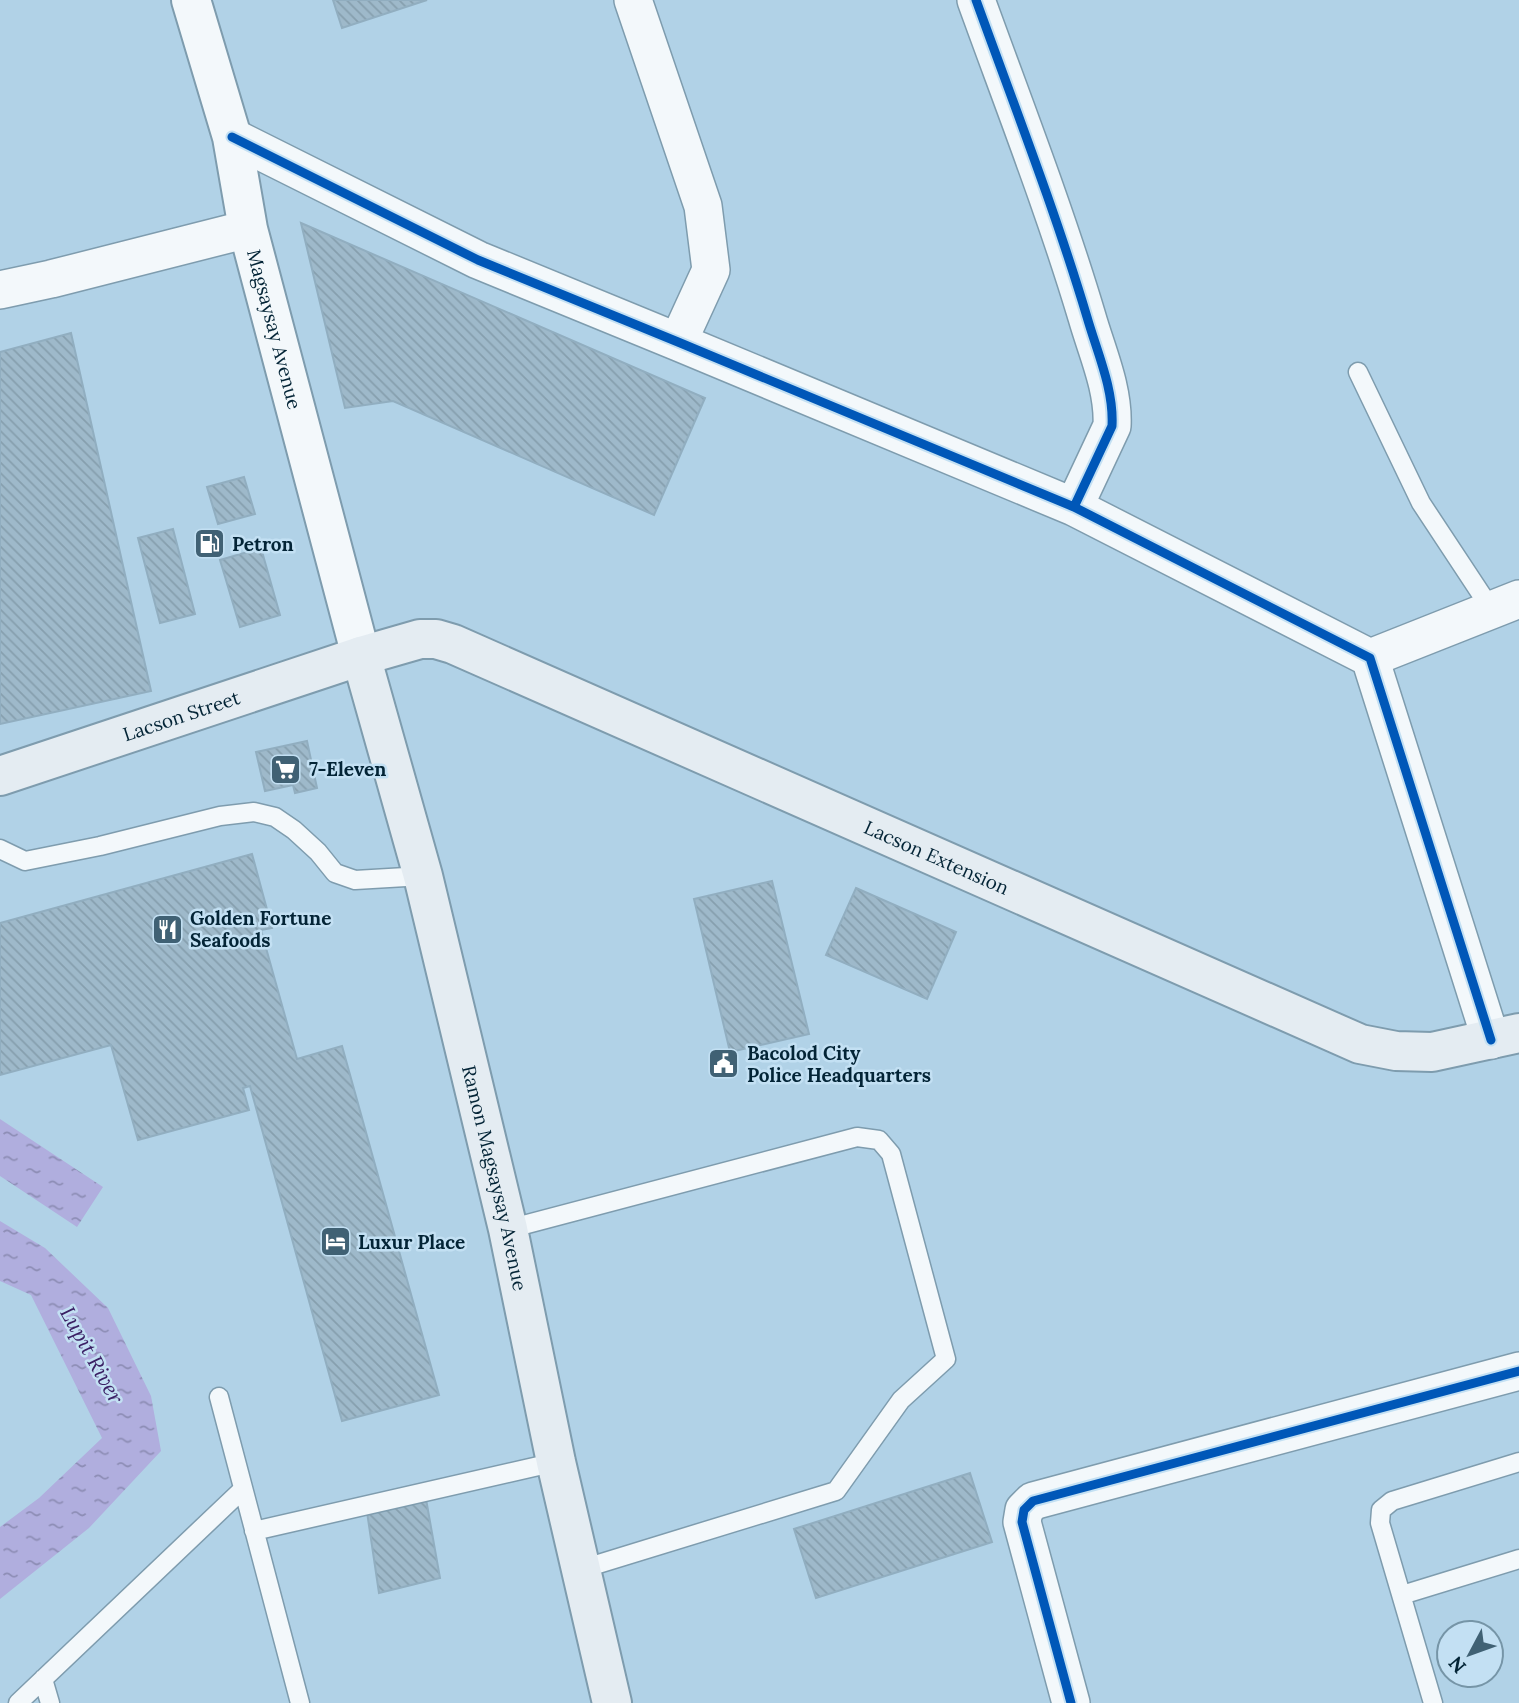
<svg xmlns="http://www.w3.org/2000/svg" width="1519" height="1703" font-family="Lora,serif">
  <defs>
    <pattern id="water-ripples" width="26" height="14" patternUnits="userSpaceOnUse" patternTransform="scale(1.75)"><rect width="26" height="14" fill="#b0aede"/><path d="M2 4q2-2 4 0t4 0M15 11q2-2 4 0t4 0" fill="none" stroke="#8d8db5"/></pattern>
    <pattern id="building-back-hatch" width="6" height="6" patternUnits="userSpaceOnUse" patternTransform="scale(1.75)"><rect width="6" height="6" fill="#9eb9ca"/><path d="M-1 5l2 2M0 0l6 6M5-1l2 2" fill="none" stroke="#869fae"/></pattern>
  </defs>
  <rect width="100%" height="100%" fill="#b1d2e7"/>
  <path fill="url(#water-ripples)" d="M 0,1119 L 103,1187 L 77,1227 L 0,1176 Z
    M 0,1221 L 45,1248 L 108,1308 L 151,1396 L 161,1451 L 89,1528 L 0,1599 L 0,1527 L 39,1498 L 102,1438 L 31,1295 L 0,1281 Z"/>
  <path fill="url(#building-back-hatch)" stroke="#91aec0" stroke-width="2" d="M 333,0 L 427,0 L 342,28 Z
    M 301,223 L 705,398 L 654,515 L 393,401 L 345,408 Z
    M 71,333 L 151,691 L 0,724 L 0,352 Z
    M 244,477 L 255,514 L 218,524 L 207,487 Z
    M 173,529 L 195,614 L 160,623 L 138,538 Z
    M 261,548 L 280,615 L 240,627 L 220,560 Z
    M 307,741 L 317,788 L 295,793 L 293,785 L 265,791 L 256,752 Z
    M 252,854 L 272,928 L 261,930 L 297,1059 L 342,1046 L 439,1395 L 342,1421 L 250,1086 L 243,1088 L 249,1110 L 138,1140 L 111,1045 L 0,1075 L 0,923 Z
    M 772,881 L 809,1034 L 730,1052 L 694,899 Z
    M 856,888 L 956,932 L 927,999 L 826,955 Z
    M 970,1473 L 992,1542 L 816,1598 L 794,1529 Z
    M 426,1499 L 440,1578 L 379,1593 L 367,1512 Z"/>
  <g fill="none" stroke-linecap="round" stroke-linejoin="round">
    <defs>
      <path id="service" d="M 1358,372 L 1421,503 L 1491,609
        M 0,849 L 25,861 L 100,846 L 220,816 L 254,812 L 275,817 L 294,830 L 318,852 L 335,873 L 355,880 L 423,876
        M 508,1229 L 857,1137 L 879,1140 L 891,1154 L 946,1359 L 901,1400 L 836,1491 L 582,1569
        M 219,1397 L 300,1703
        M 254,1531 L 556,1462
        M 1402,1595 L 1519,1559
        M 43,1679 L 50,1703
        M 18,1703 L 243,1489
        M 1433,1703 L 1380,1523 L 1381,1510 L 1392,1501 L 1519,1462"/>
      <path id="minor" d="M 633,0 L 703,206 L 711,270 L 678,342
        M 976,0 C 1014,105 1055,210 1087,317 C 1097,352 1114,389 1112,426 L 1074,507
        M 232,137 L 478,260 L 678,342 L 1074,507 L 1370,658 L 1491,1040
        M 0,290 L 51,279 L 248,229
        M 1370,658 L 1519,599
        M 1071,1703 L 1022,1522 L 1024,1510 L 1033,1501 L 1519,1371"/>
      <g id="tertiary">
        <path id="s1" d="M 191,0 L 232,137 L 248,229 L 361,656"/>
      </g>
      <g id="secondary">
        <path id="s2" d="M 361,656 L 423,876 L 508,1229 L 556,1462 L 612,1703"/>
        <path id="s3" d="M 0,776 L 361,656 L 420,639 L 436,639 L 453,644 L 1360,1044 L 1396,1051 L 1432,1052 L 1519,1033"/>
      </g>
    </defs>
    <use href="#service" stroke="#7e9cae" stroke-width="21"/>
    <use href="#minor" stroke="#7e9cae" stroke-width="40"/>
    <use href="#tertiary" stroke="#7e9cae" stroke-width="42"/>
    <use href="#secondary" stroke="#7e9cae" stroke-width="42"/>
    <use href="#service" stroke="#f3f8fb" stroke-width="18"/>
    <use href="#minor" stroke="#f3f8fb" stroke-width="37"/>
    <use href="#tertiary" stroke="#f3f8fb" stroke-width="38"/>
    <use href="#secondary" stroke="#e4ecf2" stroke-width="38"/>
    <defs>
      <path id="cycleway" d="M 976,0 C 1014,105 1055,210 1087,317 C 1097,352 1114,389 1112,426 L 1074,507
        M 232,137 L 478,260 L 678,342 L 1074,507 L 1370,658 L 1491,1040
        M 1071,1703 L 1022,1522 L 1024,1510 L 1033,1501 L 1519,1371"/>
    </defs>
    <use href="#cycleway" stroke="#c3e0f3" stroke-width="13"/>
    <use href="#cycleway" stroke="#0057b8" stroke-width="9"/>
  </g>
  <defs>
    <symbol id="fuel-square" viewBox="-11 -11 22 22"><rect x="-9" y="-9" width="18" height="18" rx="4" fill="#406174" stroke="#c3e0f3"/><path d="M-5.5-6h7V0h2V4h1.3V-2.5L3-4.5l.8-.8L6-3V5H2.5V1h-1V6h-7ZM-4.2-4.7v3.2H.2V-4.7Z" fill="#fff"/></symbol>
    <symbol id="supermarket-square" viewBox="-11 -11 22 22"><rect x="-9" y="-9" width="18" height="18" rx="4" fill="#406174" stroke="#c3e0f3"/><path d="M-6-5.5h2.5l.6 2H6L4.5 2H-2.5L-4.4-4H-6ZM-1.5 3.2a1.3 1.3 0 1 0 .1 0ZM3 3.2a1.3 1.3 0 1 0 .1 0Z" fill="#fff"/></symbol>
    <symbol id="restaurant-square" viewBox="-11 -11 22 22"><rect x="-9" y="-9" width="18" height="18" rx="4" fill="#406174" stroke="#c3e0f3"/><path d="M-5-6h1v4h1v-4h1v4h1v-4h1v5L-1.5 .5V6h-2V.5L-5-1ZM5-6V6H3V1.5H1.5Q1.5-4 5-6Z" fill="#fff"/></symbol>
    <symbol id="civic-square" viewBox="-11 -11 22 22"><rect x="-9" y="-9" width="18" height="18" rx="4" fill="#406174" stroke="#c3e0f3"/><path d="M-.6-6.5H3V-4.5H.6V-3L4-1V1h2V6H-6V1h2V-1L-.6-3ZM-1.2 2.5V6h2.4V2.5Z" fill="#fff"/></symbol>
    <symbol id="hotel-square" viewBox="-11 -11 22 22"><rect x="-9" y="-9" width="18" height="18" rx="4" fill="#406174" stroke="#c3e0f3"/><path d="M-6-4.5h1.5V1H6V5H4.5V3h-9V5H-6ZM-4 0a1.8 1.8 0 1 1 3.6 0ZM.5 0V-2.5h3Q6-2.5 6 0Z" fill="#fff"/></symbol>
  </defs>
  <g fill-rule="evenodd">
    <use href="#fuel-square" x="192" y="526" width="35" height="35"/>
    <use href="#supermarket-square" x="268" y="752" width="35" height="35"/>
    <use href="#restaurant-square" x="150" y="912" width="35" height="35"/>
    <use href="#civic-square" x="706" y="1046" width="35" height="35"/>
    <use href="#hotel-square" x="318" y="1224" width="35" height="35"/>
  </g>
  <g text-anchor="middle" dominant-baseline="central" stroke-width="5" stroke-linejoin="round" paint-order="stroke">
    <g font-size="19" fill="#032436" stroke="#c3e0f3">
      <text stroke="none"><textPath href="#s1" startOffset="340">Magsaysay Avenue</textPath></text>
      <text stroke="none"><textPath href="#s3" startOffset="191">Lacson Street</textPath></text>
      <text stroke="none"><textPath href="#s3" startOffset="1004">Lacson Extension</textPath></text>
      <text stroke="none"><textPath href="#s2" startOffset="539">Ramon Magsaysay Avenue</textPath></text>
    </g>
    <g font-size="19" font-weight="bold" fill="#032436" stroke="#c3e0f3" text-anchor="start">
      <text x="232" y="544">Petron</text>
      <text x="309" y="769">7-Eleven</text>
      <text x="190" y="918">Golden Fortune<tspan x="190" dy="22">Seafoods</tspan></text>
      <text x="747" y="1053">Bacolod City<tspan x="747" dy="22">Police Headquarters</tspan></text>
      <text x="358" y="1242">Luxur Place</text>
    </g>
    <g font-size="21" font-style="italic" fill="#3b2064" stroke="#c3e0f3">
      <text transform="translate(92 1355) rotate(61)">Lupit River</text>
    </g>
  </g>
  <g transform="translate(1470 1654) rotate(229)"><circle r="33" fill="#c3e0f3" stroke="#7695a7" stroke-width="2"/>
  <path d="M0-5L12 26L0 18L-12 26Z" fill="#406174"/>
  <text y="-10" font-size="19" font-weight="bold" text-anchor="middle" fill="#032436">N</text>
  </g>
</svg>
